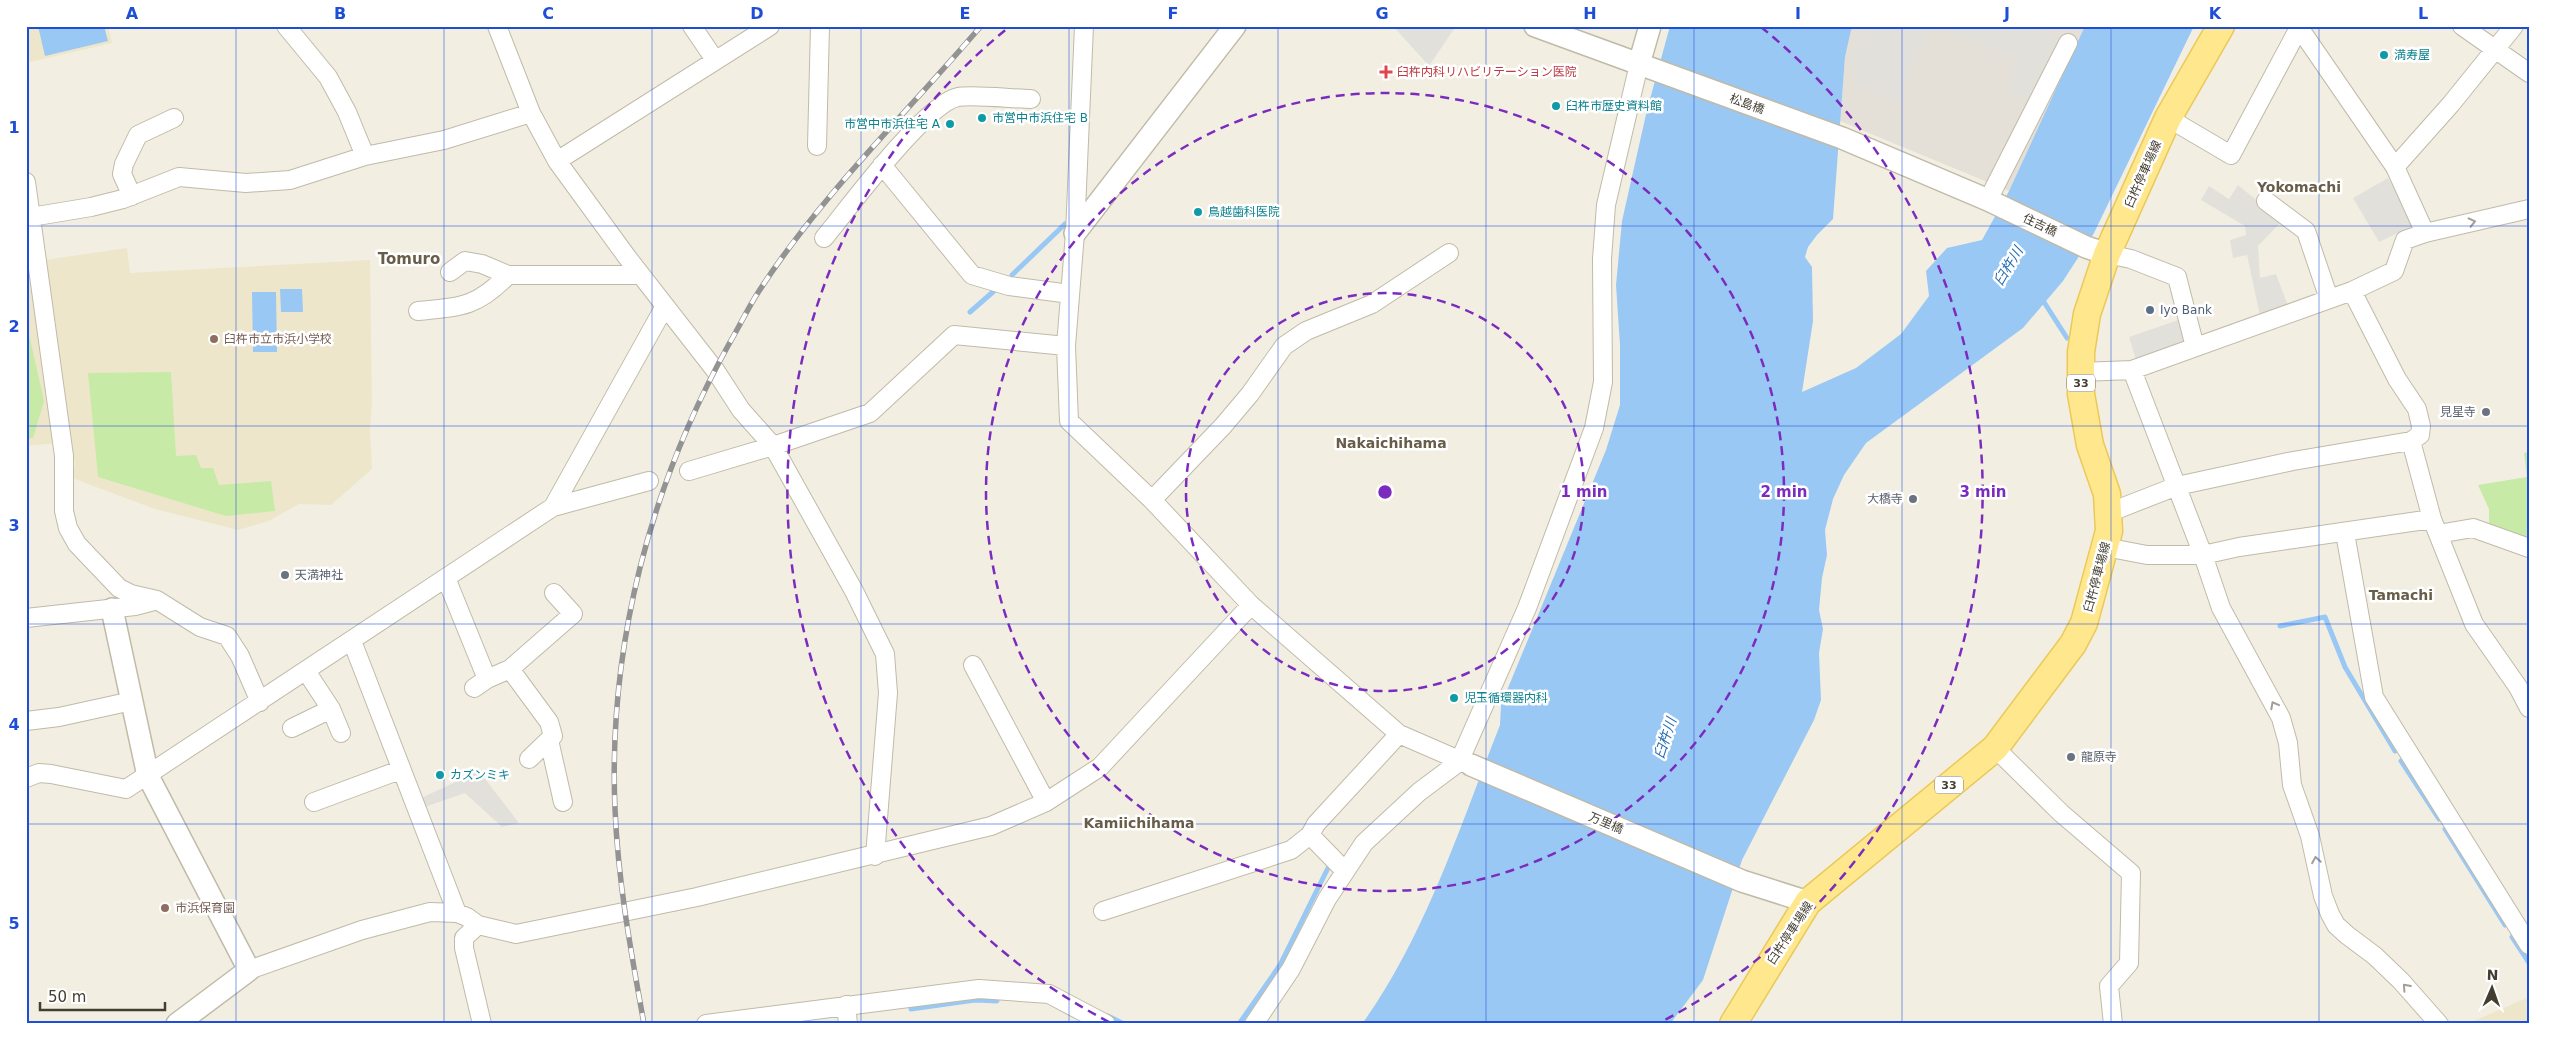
<svg xmlns="http://www.w3.org/2000/svg" width="2555" height="1050" font-family="'DejaVu Sans','Noto Sans JP',sans-serif">
  <rect width="100%" height="100%" fill="#f2efe2"/>
  <path fill="#e4dfd7" d="M 1852,26 L 2085,26 L 2009,191 L 1840,121 L 1845,57 Z"/>
  <path fill="#ede6cb" d="M 26,26 L 108,26 L 112,43 L 26,63 Z
    M 26,215 L 57,443 L 26,446 Z
    M 127,248 L 130,273 L 370,260 L 372,404 L 370,428 L 372,469 L 331,505 L 299,504 L 269,521 L 238,530 L 155,509 L 72,478 L 75,464 L 44,260 Z
    M 2529,997 L 2529,1024 L 2467,1024 Z"/>
  <path fill="#c7eaa7" d="M 26,321 L 44,401 L 33,438 L 26,439 Z
    M 171,372 L 176,456 L 196,455 L 201,468 L 213,468 L 219,485 L 271,481 L 275,511 L 226,516 L 98,477 L 88,373 Z
    M 2529,452 L 2529,538 L 2528,542 L 2489,525 L 2489,509 L 2478,485 L 2527,477 L 2524,453 Z"/>
  <path fill="#e2e0db" d="M 1393,26 L 1456,26 L 1429,66 Z
    M 1864,26 L 1930,26 L 1898,102 L 1860,86 L 1847,65 Z
    M 1936,26 L 2032,26 L 2059,38 L 2032,101 L 2006,90 L 2018,61 Z
    M 2388,178 L 2415,225 L 2379,242 L 2353,198 Z
    M 2238,185 L 2282,221 L 2258,246 L 2260,278 L 2276,274 L 2288,306 L 2260,316 L 2247,255 L 2233,258 L 2230,240 L 2246,235 L 2245,226 L 2201,200 L 2209,186 L 2229,199 Z
    M 2184,318 L 2189,342 L 2136,360 L 2129,337 Z
    M 479,771 L 519,823 L 502,827 L 465,793 L 422,808 L 419,799 Z"/>
  <path fill="#99c8f4" d="M 38,26 L 104,26 L 108,41 L 45,56 Z
    M 1670,26 L 1852,26 L 1845,57 L 1833,219 L 1817,235 L 1808,247 L 1805,257 L 1812,267 L 1813,321 L 1802,392 L 1856,368 L 1901,334 L 1929,296 L 1926,271 L 1947,248 L 1982,240 L 2009,191 L 2085,26 L 2194,26 L 2094,233 L 2063,281 L 2023,328 L 1866,443 L 1844,475 L 1833,499 L 1825,530 L 1827,555 L 1822,578 L 1819,610 L 1823,629 L 1819,653 L 1821,700 L 1814,720 L 1742,860 L 1703,980 L 1670,1024 L 1362,1024 C 1426,935 1460,826 1500,725 L 1501,705 L 1606,450 L 1620,405 L 1620,345 L 1616,285 L 1622,221 L 1647,110 Z
    M 280,289 L 302,289 L 303,312 L 281,312 Z
    M 252,292 L 276,292 L 277,352 L 253,352 Z"/>
  <g fill="none" stroke-linecap="round" stroke-linejoin="round">
    <path stroke="#99c8f4" stroke-width="5" d="M 1012,275 L 1065,224
      M 2042,299 L 2067,338
      M 970,312 L 994,291
      M 2280,626 L 2325,617 L 2345,667 L 2395,751
      M 2401,761 L 2439,819
      M 2445,829 L 2505,925
      M 2512,937 L 2529,963
      M 911,1009 L 975,1000 L 997,1001
      M 1108,1016 L 1124,1024
      M 1239,1024 L 1280,965 L 1328,868"/>
    <defs>
      <path id="minor" d="M 286,26 L 328,77 L 347,112 L 365,156
        M 497,26 L 531,113 L 557,161 L 627,257 L 715,370 L 741,410 L 773,446 L 854,591 L 885,654 L 888,693 L 875,856
        M 692,26 L 715,60
        M 1084,26 L 1075,233 L 1066,346 L 1069,421 L 1152,500 L 1251,605 L 1399,734 L 1468,764
        M 2298,26 L 2395,167 L 2425,233
        M 2462,26 L 2529,73
        M 2168,118 L 2231,155 L 2300,26
        M 817,146 L 820,26
        M 557,161 L 770,26
        M 882,165 L 972,275 L 1009,286 L 1070,294
        M 2395,167 L 2451,104 L 2514,26
        M 26,182 L 64,456 L 64,511 L 68,528 L 77,544 L 119,588 L 131,594 L 157,600 L 200,627 L 227,636 L 240,656 L 260,702
        M 132,196 L 122,174 L 124,164 L 138,135 L 174,118
        M 1988,200 L 2068,43
        M 2266,201 L 2306,231 L 2329,299
        M 31,217 L 91,207 L 123,199 L 179,177 L 246,183 L 290,180 L 365,156 L 444,140 L 531,113
        M 824,238 C 848,209 925,104 958,97 C 972,94 1014,99 1031,99
        M 2107,254 L 2131,259 L 2177,277 L 2195,347
        M 450,272 L 465,261 L 482,264 L 508,275 L 641,275
        M 418,311 C 461,307 477,307 508,275
        M 2132,370 L 2203,555 L 2221,608 L 2281,718 L 2288,743 L 2292,785 L 2310,836 L 2323,896 L 2330,914 L 2336,925 L 2347,935 L 2375,956 L 2401,981 L 2439,1024
        M 2081,372 L 2132,370 L 2352,291 L 2394,271 L 2405,240 L 2425,233 L 2529,209
        M 2411,441 L 2432,519 L 2474,624 L 2518,687 L 2529,708
        M 689,471 L 773,446 L 870,413 L 954,335 L 1066,346
        M 1152,500 L 1223,426 L 1250,394 L 1284,346 L 1306,331 L 1372,304 L 1449,253
        M 553,507 L 665,306
        M 2108,513 L 2177,486 L 2293,461 L 2411,441 L 2420,435 L 2421,426 L 2417,409 L 2397,379 L 2352,291
        M 2345,533 L 2374,697 L 2529,945
        M 2438,534 L 2473,528 L 2529,548
        M 2105,547 L 2147,555 L 2203,555 L 2239,547 L 2432,519
        M 446,578 L 487,679
        M 26,618 L 135,606 L 154,601
        M 352,641 L 457,913
        M 973,665 L 1046,802
        M 510,669 L 549,722 L 553,736 L 529,759
        M 306,671 L 331,709 L 341,733
        M 474,688 L 487,679 L 510,669 L 573,614 L 554,593
        M 26,721 L 59,717 L 132,701
        M 292,728 L 331,709
        M 549,740 L 563,802
        M 1995,748 L 2061,813 L 2131,873 L 2129,963 L 2109,986 L 2113,1024
        M 26,778 L 39,773 L 51,774 L 126,789 L 553,507 L 649,481
        M 314,802 L 400,770
        M 1310,835 L 1345,871
        M 1103,911 L 1291,850 L 1310,835 L 1316,824 L 1399,734
        M 478,925 L 464,938 L 464,948 L 482,1024
        M 249,970 L 362,930 L 430,912 L 457,913 L 467,917 L 478,925 L 516,934 L 697,897 L 991,826 L 1046,802 L 1100,767 L 1251,605
        M 846,1005 L 848,1024
        M 706,1024 L 979,989 L 1049,994 L 1106,1024
        M 1254,1024 L 1291,969 L 1327,899 L 1364,843 L 1419,792 L 1459,762 L 1527,608 L 1594,428 L 1603,382 L 1602,259 L 1606,205 L 1639,64"/>
      <path id="tertiary" d="M 1535,26 L 1842,138 L 1988,200 L 2086,247 L 2107,254
        M 1639,64 L 1650,26
        M 1075,233 L 1235,26
        M 112,609 L 148,776 L 249,970 L 177,1024
        M 1471,765 L 1742,881 L 1808,902"/>
      <path id="primary" d="M 1733,1024 L 1808,902 L 1995,748 L 2073,644 L 2084,623 L 2109,531 L 2107,494 L 2090,445 L 2081,394 L 2081,352 L 2087,314 L 2107,254 L 2168,118 L 2221,26"/>
    </defs>
    <use href="#minor" stroke="#c1baa7" stroke-width="20"/>
    <use href="#tertiary" stroke="#c1baa7" stroke-width="24"/>
    <use href="#primary" stroke="#ebc958" stroke-width="29"/>
    <use href="#minor" stroke="#fff" stroke-width="18"/>
    <use href="#tertiary" stroke="#fff" stroke-width="21"/>
    <use href="#primary" stroke="#ffe78e" stroke-width="26"/>
    <defs>
      <path id="rail" d="M 644,1024 C 631,952 618,882 615,809 C 608,646 650,486 729,344 C 739,327 748,308 759,291 C 822,194 906,114 981,26"/>
    </defs>
    <use href="#rail" stroke="#939393" stroke-width="5.5"/>
    <use href="#rail" stroke="#fff" stroke-width="4" stroke-dasharray="11" stroke-linecap="butt"/>
  </g>
  <defs><path id="oneway-chevron" d="M-2-3.5L2.5 0L-2 3.5" fill="none" stroke-width="1.6" stroke-linecap="round" stroke-linejoin="round" transform="scale(1.25)"/></defs>
  <g stroke="#a29e98">
    <use href="#oneway-chevron" transform="translate(2472 222) rotate(-13)"/>
    <use href="#oneway-chevron" transform="translate(2274 705) rotate(-118)"/>
    <use href="#oneway-chevron" transform="translate(2316 860) rotate(-99)"/>
    <use href="#oneway-chevron" transform="translate(2406 987) rotate(-132)"/>
  </g>
  <path fill="none" stroke="#1d4ed8" stroke-width="1" stroke-opacity="0.55" d="M 236,26 L 236,1024M 444,26 L 444,1024M 652,26 L 652,1024M 861,26 L 861,1024M 1069,26 L 1069,1024M 1278,26 L 1278,1024M 1486,26 L 1486,1024M 1694,26 L 1694,1024M 1902,26 L 1902,1024M 2111,26 L 2111,1024M 2319,26 L 2319,1024M 26,226 L 2529,226M 26,426 L 2529,426M 26,624 L 2529,624M 26,824 L 2529,824"/>
  <g fill="none" stroke="#7b2cbf" stroke-width="2.5" stroke-dasharray="9 6">
    <circle cx="1385" cy="492" r="199"/>
    <circle cx="1385" cy="492" r="399"/>
    <path d="M1109 1022A598 598 0 0 1 1009 27M1761 27A598 598 0 0 1 1661 1022"/>
  </g>
  <g fill="#0f9aa8" stroke="#fff" stroke-width="2">
    <circle cx="2384" cy="55" r="5"/>
    <circle cx="1556" cy="106" r="5"/>
    <circle cx="982" cy="118" r="5"/>
    <circle cx="950" cy="124" r="5"/>
    <circle cx="1198" cy="212" r="5"/>
    <circle cx="1454" cy="698" r="5"/>
    <circle cx="440" cy="775" r="5"/>
  </g>
  <path fill="#e0444e" stroke="#fff" stroke-width="2" d="M1383.5 64.5h5v5h5v5h-5v5h-5v-5h-5v-5h5z"/>
  <circle fill="#5c6f8a" stroke="#fff" stroke-width="2" cx="2150" cy="310" r="5"/>
  <g fill="#8d6e63" stroke="#fff" stroke-width="2">
    <circle cx="214" cy="339" r="5"/>
    <circle cx="165" cy="908" r="5"/>
  </g>
  <g fill="#6b7280" stroke="#fff" stroke-width="2">
    <circle cx="2486" cy="412" r="5"/>
    <circle cx="1913" cy="499" r="5"/>
    <circle cx="285" cy="575" r="5"/>
    <circle cx="2071" cy="757" r="5"/>
  </g>
  <g text-anchor="middle" dominant-baseline="central" stroke-width="5" stroke-linejoin="round" paint-order="stroke">
    <g fill="#fff" stroke="#7c7870" stroke-width="1">
      <rect x="2067" y="374.5" width="28" height="17" rx="4"/>
      <rect x="1935" y="776.5" width="28" height="17" rx="4"/>
    </g>
    <g font-size="11" font-weight="bold" fill="#443e32">
      <text x="2081" y="383">33</text>
      <text x="1949" y="785">33</text>
    </g>
    <g font-size="12" fill="#0d838f" stroke="#fff" text-anchor="start">
      <text x="2394" y="55">満寿屋</text>
      <text x="1566" y="106">臼杵市歴史資料館</text>
      <text x="992" y="118">市営中市浜住宅 B</text>
      <text x="940" y="124" text-anchor="end">市営中市浜住宅 A</text>
      <text x="1208" y="212">鳥越歯科医院</text>
      <text x="1464" y="698">児玉循環器内科</text>
      <text x="450" y="775">カズンミキ</text>
    </g>
    <g font-size="12" fill="#be3a42" stroke="#fff" text-anchor="start">
      <text x="1397" y="72">臼杵内科リハビリテーション医院</text>
    </g>
    <g font-size="12" fill="#443e32" stroke="#fff">
      <text transform="translate(1747 104) rotate(20)">松島橋</text>
      <text transform="translate(2143 174) rotate(-66)">臼杵停車場線</text>
      <text transform="translate(2040 225) rotate(25)">住吉橋</text>
      <text transform="translate(2097 577) rotate(-75)">臼杵停車場線</text>
      <text transform="translate(1606 823) rotate(23)">万里橋</text>
      <text transform="translate(1790 933) rotate(-57)">臼杵停車場線</text>
    </g>
    <g font-size="12" fill="#4e5e75" stroke="#fff" text-anchor="start">
      <text x="2160" y="310">Iyo Bank</text>
    </g>
    <g font-size="12" fill="#785e54" stroke="#fff" text-anchor="start">
      <text x="224" y="339">臼杵市立市浜小学校</text>
      <text x="175" y="908">市浜保育園</text>
    </g>
    <g font-size="12" fill="#5b616d" stroke="#fff" text-anchor="end">
      <text x="2476" y="412">見星寺</text>
      <text x="1903" y="499">大橋寺</text>
      <text x="295" y="575" text-anchor="start">天満神社</text>
      <text x="2081" y="757" text-anchor="start">龍原寺</text>
    </g>
    <g font-size="14" font-weight="bold" fill="#685d49" stroke="#fff">
      <text x="2299" y="187">Yokomachi</text>
      <text x="1391" y="443">Nakaichihama</text>
      <text x="2401" y="595">Tamachi</text>
      <text x="1139" y="823">Kamiichihama</text>
    </g>
    <g font-size="14" font-style="italic" fill="#266fb6" stroke="#fff">
      <text transform="translate(2008 266) rotate(-59)">臼杵川</text>
      <text transform="translate(1665 738) rotate(-72)">臼杵川</text>
    </g>
    <g font-size="15" font-weight="bold" fill="#685d49" stroke="#fff">
      <text x="409" y="259">Tomuro</text>
    </g>
  </g>
  <circle cx="1385" cy="492" r="8" fill="#7b2cbf" stroke="#fff" stroke-width="2.5"/>
  <g font-size="15" text-anchor="middle" font-weight="bold" fill="#7b2cbf" stroke="#fff" stroke-width="5" stroke-linejoin="round" paint-order="stroke">
    <text x="1584" y="497">1 min</text>
    <text x="1784" y="497">2 min</text>
    <text x="1983" y="497">3 min</text>
  </g>
  <rect width="2555" height="1050" fill="none" stroke="#ffffff" stroke-width="55"/>
  <g transform="translate(2492 988) rotate(2)" stroke="#ffffff" stroke-width="4" paint-order="stroke">
  <path d="M0-4L9 19L0 12L-9 19Z" fill="#443e32"/>
  <text y="-8" font-size="14" font-weight="bold" text-anchor="middle" fill="#443e32">N</text>
  </g>
  <path d="M40 1002v8h125v-8" fill="none" stroke="#443e32" stroke-width="2.5"/>
  <text x="48" y="1002" font-size="15" fill="#443e32" stroke="#ffffff" stroke-width="4" paint-order="stroke">50 m</text>
  <rect x="28" y="28" width="2500" height="994" fill="none" stroke="#1d4ed8" stroke-width="2"/>
  <g font-size="16" text-anchor="middle" font-weight="bold" fill="#1d4ed8">
    <text x="132" y="19">A</text>
    <text x="340" y="19">B</text>
    <text x="548" y="19">C</text>
    <text x="757" y="19">D</text>
    <text x="965" y="19">E</text>
    <text x="1173" y="19">F</text>
    <text x="1382" y="19">G</text>
    <text x="1590" y="19">H</text>
    <text x="1798" y="19">I</text>
    <text x="2007" y="19">J</text>
    <text x="2215" y="19">K</text>
    <text x="2423" y="19">L</text>
    <text x="14" y="133">1</text>
    <text x="14" y="332">2</text>
    <text x="14" y="531">3</text>
    <text x="14" y="730">4</text>
    <text x="14" y="929">5</text>
  </g>
</svg>
